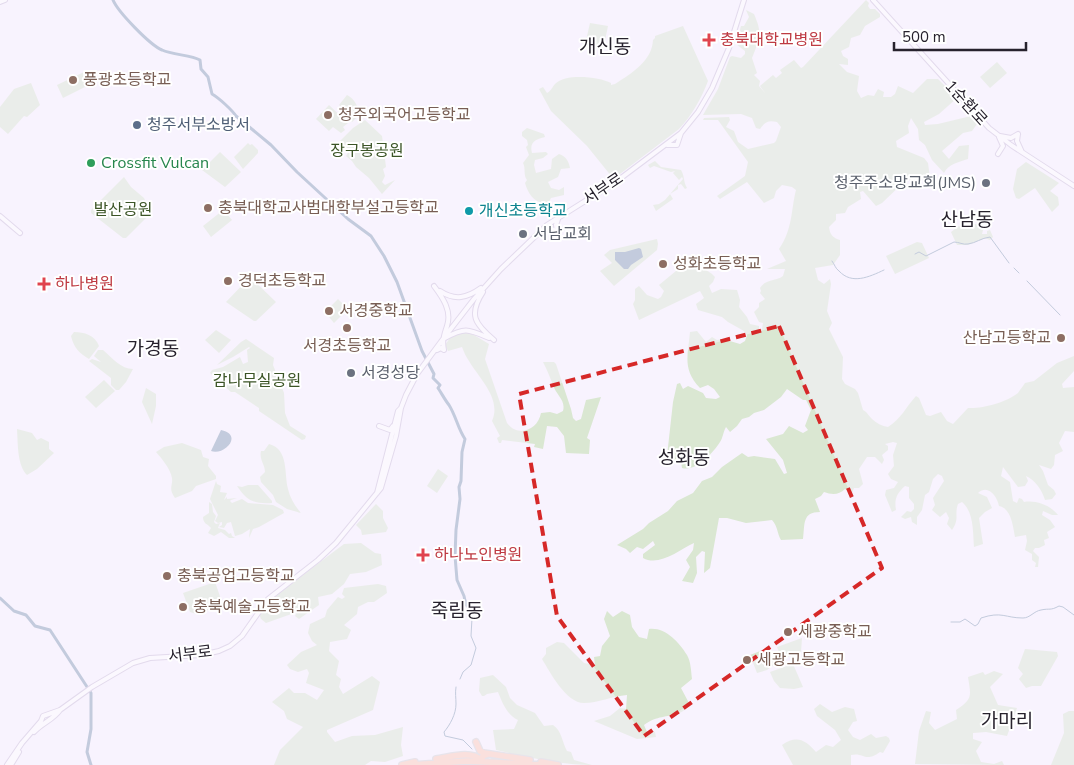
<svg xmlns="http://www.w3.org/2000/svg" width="1074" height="765" font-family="'Nunito Sans','Noto Sans KR',sans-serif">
  <rect width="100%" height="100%" fill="#f8f3fe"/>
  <path fill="#dae7d2" d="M 866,0 L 869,3 L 868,6 L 870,9 L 875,9 L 880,14 L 880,17 L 865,26 L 860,35 L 851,38 L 849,47 L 841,51 L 843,56 L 848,59 L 848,65 L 839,64 L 847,72 L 859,76 L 857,91 L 861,98 L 868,95 L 874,96 L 878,89 L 884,92 L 883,97 L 891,97 L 895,94 L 898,86 L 913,93 L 927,79 L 938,79 L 957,98 L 939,114 L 924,122 L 925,125 L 938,124 L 971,116 L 977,124 L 972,131 L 963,133 L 942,151 L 949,159 L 959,146 L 969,145 L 968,159 C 959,162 948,164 944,173 L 932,160 L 925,145 L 919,140 L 918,129 L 911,118 L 908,126 L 909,133 L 896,141 L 897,147 L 924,158 L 928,163 L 930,178 L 906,180 L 882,203 L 876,206 L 863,191 L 860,192 L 861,199 L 848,207 L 845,213 L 836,214 L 836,220 L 829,227 C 830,235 833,238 840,240 L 840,255 L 833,265 L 815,268 L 818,280 L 824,284 L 830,279 L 831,284 L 827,311 L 832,323 L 829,329 L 843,357 L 842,379 L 845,384 L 855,389 L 858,393 L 863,410 C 868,413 868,415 872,419 C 876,423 882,426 888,427 C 901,419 906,407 916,396 L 919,398 L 926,415 L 930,416 L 941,412 L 947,421 L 953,424 L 968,408 C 982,409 1007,402 1018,393 C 1020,390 1023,386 1025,383 L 1034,381 L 1057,363 L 1074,356 L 1074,371 L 1062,384 L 1063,388 L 1074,387 L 1074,432 L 1065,431 L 1059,443 L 1063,451 L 1055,455 L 1054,465 L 1051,469 L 1039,465 L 1043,471 L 1048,485 L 1054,490 L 1056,494 L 1052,499 L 1045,500 C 1042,490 1035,480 1026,476 L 1028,481 L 1025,486 L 1018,487 L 1003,467 L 1001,476 L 1010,482 L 1013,501 L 1017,503 L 1019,498 L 1022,499 L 1024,502 C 1036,500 1050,505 1058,515 L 1052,515 L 1043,511 L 1042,515 L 1050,520 L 1055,527 L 1047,532 L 1049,538 L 1044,540 L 1045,545 L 1039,548 L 1035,548 L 1033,551 L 1039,557 L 1038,567 L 1035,567 L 1036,563 L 1032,560 L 1032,554 L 1025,550 L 1027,541 L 1026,535 L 1015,537 C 1013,526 1011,508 999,506 C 997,496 988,484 978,493 L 987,497 L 992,508 L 985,512 L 979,518 L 983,544 L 974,547 C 973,533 974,512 962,502 L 958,504 C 954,515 960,518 952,530 L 947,524 L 949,518 L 946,512 L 940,517 L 932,510 L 935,505 L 933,498 L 944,481 L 942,476 L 938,474 L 933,479 L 929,492 L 925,495 L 922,510 L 917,517 L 917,525 L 912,522 L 911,517 L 905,519 L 901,517 L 907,511 L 911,512 L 914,509 L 914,504 L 909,498 L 909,487 L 905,486 C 897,493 894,499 896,510 L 892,512 L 885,495 L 886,490 L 894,488 L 898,482 L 891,479 L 888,474 L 894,466 L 893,455 L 897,443 L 893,442 L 885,444 L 888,446 L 888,450 L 882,455 L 884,460 L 882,464 L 875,457 L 867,457 L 859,469 L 863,484 L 859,488 L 854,488 L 852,493 L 845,489 C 839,495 832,495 824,492 L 821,496 L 815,499 L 820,512 C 802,512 805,524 803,539 L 781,540 C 777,533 778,527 772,520 L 746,523 L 727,518 L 719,518 L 710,568 L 704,573 L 705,552 L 702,551 L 696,557 L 697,573 L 693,583 L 682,581 L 690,567 L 686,560 L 693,550 L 694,543 C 679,550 659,567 643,558 L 643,554 L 655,545 L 653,541 L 643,549 L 637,547 L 630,553 L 626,549 L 617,545 L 643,529 L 649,523 L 668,511 L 677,501 L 693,493 L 702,481 L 712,477 L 722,467 L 742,453 L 748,457 L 754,456 L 775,459 L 784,474 L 787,473 L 783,460 L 766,439 L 783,434 L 789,426 L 803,433 L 808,430 L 805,426 L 811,410 L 806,400 L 803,400 L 787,389 L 781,397 L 764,410 L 754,413 L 749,417 L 742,419 L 737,426 L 730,432 L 726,427 C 723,432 723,438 720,442 C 713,453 696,472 682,468 L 681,461 L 673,460 L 667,456 L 673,402 L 677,384 L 680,383 L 683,389 L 688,386 L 703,393 L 706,398 L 716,399 L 720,397 L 714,389 L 708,385 L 700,388 C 682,369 688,355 690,332 L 697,331 L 706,342 L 712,337 L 717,340 L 723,339 L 740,344 L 745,341 L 747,335 L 744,331 L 728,322 L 722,317 L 698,310 L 696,304 L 704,298 L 700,291 L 639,320 L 633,304 L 635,300 L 635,289 L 639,286 L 647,295 L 658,299 L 661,297 L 664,291 L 659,285 L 682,266 C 685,267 687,268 690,269 C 701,270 706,267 715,277 L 713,282 L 709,286 L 712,293 L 721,289 L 737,290 L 740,300 L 739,307 L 747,317 L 750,324 L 759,326 L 759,329 L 762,329 L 763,323 L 759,322 L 754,312 L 759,307 L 759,303 L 765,299 L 760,293 L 761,291 L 760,288 C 767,278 775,282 783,276 L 785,269 L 767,269 L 786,261 L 779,249 C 793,229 791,209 796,190 L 792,187 L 782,185 L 776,191 L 774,198 L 764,203 L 747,182 L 720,199 L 717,196 L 745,176 L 748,162 L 718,120 L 703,120 L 704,118 L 729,117 L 730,120 L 726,127 L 734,131 L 738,142 L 748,149 L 774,143 L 776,141 L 781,127 L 777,122 C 768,120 765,122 760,129 L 756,128 L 752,118 L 741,114 L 703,115 L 718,89 L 730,57 L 732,56 L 741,58 L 745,54 L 745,51 L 736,44 L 741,26 L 744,26 L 749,17 L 746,10 L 754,14 C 763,35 760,38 752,58 L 757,73 L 754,75 L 760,81 L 759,86 L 765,93 L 760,86 L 773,75 L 776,78 L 782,73 L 780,70 L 794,60 L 801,68 L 803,67 Z
    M 590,23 L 608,26 L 603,50 L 585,45 Z
    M 683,26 L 708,81 C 701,99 692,115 679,129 L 612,180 L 612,177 L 587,146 L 551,111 L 539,89 L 543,87 L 547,93 C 552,90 552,87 555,84 C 566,73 599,77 611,83 L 611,85 L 615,84 C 632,73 652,61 653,40 L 655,38 L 655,36 Z
    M 997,62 L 1007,73 L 990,88 L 980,77 Z
    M 84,72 L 86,76 L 83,78 L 87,86 L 63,98 L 57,85 Z
    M 31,83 L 40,105 L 27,117 L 24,116 L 8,134 L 0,127 L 0,107 L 14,89 Z
    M 347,95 C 355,99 359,108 359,115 L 352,122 L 344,113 L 346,111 L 339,105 Z
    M 329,105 L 348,123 L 343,127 L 345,130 L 341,133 L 333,127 L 329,131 L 316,119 Z
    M 365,120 L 382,136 L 386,167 L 383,169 L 385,176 L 382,182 L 385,185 L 395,180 L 382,194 L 369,178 L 356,167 L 352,161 L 346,156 L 349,151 L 340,141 L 353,128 Z
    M 527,128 L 544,134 L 545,137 C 536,139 529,142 532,153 L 546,152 L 548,154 L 543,158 L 535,160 L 534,165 L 536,173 L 551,169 L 552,159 L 559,154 C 566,156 569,162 570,168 L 561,169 L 558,177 L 548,182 L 551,188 L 559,190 L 564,187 L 564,195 L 551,198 L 549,202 C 536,206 528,194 525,183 L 527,180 C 523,175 526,168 523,163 L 529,155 L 526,147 L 528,145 L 527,140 L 522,136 L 522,132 Z
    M 248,143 L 250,145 L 252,144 L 258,150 L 258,153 L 243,169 L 234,157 Z
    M 220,152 L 241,172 L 225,187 L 202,170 Z
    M 655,161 L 661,167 L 681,170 C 685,177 683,181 687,188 L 685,189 L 681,184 L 678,185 L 678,189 L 670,194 L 673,199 L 656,211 L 653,205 L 659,204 L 665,200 L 683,179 L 682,177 L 679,180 L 673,173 L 675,171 L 671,172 L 654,166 L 650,168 L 648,165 Z
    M 1026,162 L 1059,183 L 1050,191 L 1058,197 L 1059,205 L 1052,212 L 1035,188 L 1019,199 L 1016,198 L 1013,189 L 1017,169 Z
    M 124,177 L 131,187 L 144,198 L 151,213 L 126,238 L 123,238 L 91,213 L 91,210 Z
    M 227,207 L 230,211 L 227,214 L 232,220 L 211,237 L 203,226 Z
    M 967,224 L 981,224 L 983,230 L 982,234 L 987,234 L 987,231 L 990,230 L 993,237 L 990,240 L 985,238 L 968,245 L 957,245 L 951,232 L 959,226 L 964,228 Z
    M 657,239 L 658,244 L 657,250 L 614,286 L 600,271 L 612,263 L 604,255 L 610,250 Z
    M 917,242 L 922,243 L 929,258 L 895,274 L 886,256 Z
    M 250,277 L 276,302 L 256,321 L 254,321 L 226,302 Z
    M 338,299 L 348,309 L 334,323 L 325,312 Z
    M 216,330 L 231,340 L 219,353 L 205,340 Z
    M 74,332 C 84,332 95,335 99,346 L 89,359 C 79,353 74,348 71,336 Z
    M 458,332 L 469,332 L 489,344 L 485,359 L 507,423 C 518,438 538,430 541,413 L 550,412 L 557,414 L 563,411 C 566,400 556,395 553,385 C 550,377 547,370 543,362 L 554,362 L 556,364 L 571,409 L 573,418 L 576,421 L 581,419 L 586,400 L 601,397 L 587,438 L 590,440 L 589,454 L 566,453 L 564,436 L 557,427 L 547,426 L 543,449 L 534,447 L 535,444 L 502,440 L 501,443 L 499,443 L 497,438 L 500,436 L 492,421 C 502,399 479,378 469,361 C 466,357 464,352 462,347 L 448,351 L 445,345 L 450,338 Z
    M 246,339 L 274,358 L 273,365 L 284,393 L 285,413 L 290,426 L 306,436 L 305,439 L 302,440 L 259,411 L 259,408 L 235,392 L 231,392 L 210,373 L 212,370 L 223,367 L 240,357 L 243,364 L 248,362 L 247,350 L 250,348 L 249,347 L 233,357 L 217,365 L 241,342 Z
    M 98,350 L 103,350 C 112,358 121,369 133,369 L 126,382 L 119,390 L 116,390 L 111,385 L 111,378 L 89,361 L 92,359 L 101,362 L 94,356 Z
    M 104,380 L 115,391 L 96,408 L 85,397 Z
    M 146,388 L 156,394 L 156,406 L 152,424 L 142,402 Z
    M 17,429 L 32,433 L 37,440 L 41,438 L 49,442 L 49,449 L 54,453 L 37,469 L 27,475 C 17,465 18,443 17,429 Z
    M 182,443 L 201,450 L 203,457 L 209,459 L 208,466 L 216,476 L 216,479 L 196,486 L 192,491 L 175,498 C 168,488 173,486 172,478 C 170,468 162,459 156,452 L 164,447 Z
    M 269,444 C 289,449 284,474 288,489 C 290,498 295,506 301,513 L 287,509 L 276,502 L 273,495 L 261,482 L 260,477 L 265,472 C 265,464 259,460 261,451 L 264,451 Z
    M 438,469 L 448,476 L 437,493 L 427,486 Z
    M 216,481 L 217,484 L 221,486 L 220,492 L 227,493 L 224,500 L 227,497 L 227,499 L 237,498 L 231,500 L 230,501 L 232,503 L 242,499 L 248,503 L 273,505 L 283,510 L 284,513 L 259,527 L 253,529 L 249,538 L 250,529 L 242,534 L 235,536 L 231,522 L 227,523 L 224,528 L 219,527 L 222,525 L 222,522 L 218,523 L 215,521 L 218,515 L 210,499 Z
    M 248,485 L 258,485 L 272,501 L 272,503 C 254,504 247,501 237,486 L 242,487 Z
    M 209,502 L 212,504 L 213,512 L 216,516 L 214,522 L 216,524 L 220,523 L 218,528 L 225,530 L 229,534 L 231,533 L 232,536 L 235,538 L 229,538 L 221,532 L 214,536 L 208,533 L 211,528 C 208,524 203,524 203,517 L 209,513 Z
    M 376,504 L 383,511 L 383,518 L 388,528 L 386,532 L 362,535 L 361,530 L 356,525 Z
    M 361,543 L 375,553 L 381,554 L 382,565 L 366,572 L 350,574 L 344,584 L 332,594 L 318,597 L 319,605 L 299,619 L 295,616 L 297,612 L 266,623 L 261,619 L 259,614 L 265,604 L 276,595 L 344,544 Z
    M 215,582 L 223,605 L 196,614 L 190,612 L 183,593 Z
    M 378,584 L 386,586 L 387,593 L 374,602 L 368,602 L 358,607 L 357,614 L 344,625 L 351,630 L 347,639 L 330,642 L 329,651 L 339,661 L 336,675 L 341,679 L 339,687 L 343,694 L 372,676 L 380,682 L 373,710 L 327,730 L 327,732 L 335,742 L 352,736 L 375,735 L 403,727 L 401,745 L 403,756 L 385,762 L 371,761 L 365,765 L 274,765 L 280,750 L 303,727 L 287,719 L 284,711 L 272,702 L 289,688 L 294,693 L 305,693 L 317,700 L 324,690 L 306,683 L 309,673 L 307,669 L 298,672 L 290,669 L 287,665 L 301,652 L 317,645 L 312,641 L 308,633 L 310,624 L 325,617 L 327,610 L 338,597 L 342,599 L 345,597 L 342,594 L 344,588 Z
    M 607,611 L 613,617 L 622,611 L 630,615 L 632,627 L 639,637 L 647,639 L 649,629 C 665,627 679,642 687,655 C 691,662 691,671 692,679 L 681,688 L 690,705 C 687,708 683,712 679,713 C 666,718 658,715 644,725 L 647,732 L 655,732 L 656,737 L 637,739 L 594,721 L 610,716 L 620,708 L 626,709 L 627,695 C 612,696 598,703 584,703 C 566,703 550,672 542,659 L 546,654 L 546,648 L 557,642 L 564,643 L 584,663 L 595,665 L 594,657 L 600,656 L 602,646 L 610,636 L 604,619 Z
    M 802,638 L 801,652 L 782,659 L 777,647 Z
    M 768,648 L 775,664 L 767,670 L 757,673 L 750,655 Z
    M 1025,649 L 1057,652 L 1058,656 L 1041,686 L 1032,686 L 1026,688 L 1019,679 L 1023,674 L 1018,668 Z
    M 793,664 L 803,687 L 794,689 L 780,688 L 774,681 L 770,672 Z
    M 994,671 L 1003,674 L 990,687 L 998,705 L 1017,708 L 1007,736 L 986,732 L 973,733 L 973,739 L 982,742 L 976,751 L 981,762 L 994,764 L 1002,761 L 1004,765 L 915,764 L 919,731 L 926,711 L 931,712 L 929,723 L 935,730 L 957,719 L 956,710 C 973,699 971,696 968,677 L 983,672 L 985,675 Z
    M 493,675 L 506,687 L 510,698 L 517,705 L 535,713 L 544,726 L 553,725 C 562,731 562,742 567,751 L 571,752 L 574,760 L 592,765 C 562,765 526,757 496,750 L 493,730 L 514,729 L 518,720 C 507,715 502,702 498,692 L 487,694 L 484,696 L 482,696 L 479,691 L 480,678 Z
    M 820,704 L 832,712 L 845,707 L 854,709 L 857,721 L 853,722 L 848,730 L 853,737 L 860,740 L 871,734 L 876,738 L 886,736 L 889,738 L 890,741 L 883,753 L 880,752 C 865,763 864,752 851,755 L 851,765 L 793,765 L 782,745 C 796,735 805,739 816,752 L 826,745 L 833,747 L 841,740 L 835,730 L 817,716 L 814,709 Z
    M 1069,711 L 1074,711 L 1074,765 L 1051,765 L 1064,733 L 1063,714 Z"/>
  <path fill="#839bb5" d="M 639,248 L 641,249 L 643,257 L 631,265 L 628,269 L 624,269 L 615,260 L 615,252 L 625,252 Z
    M 221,430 C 244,435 224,456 211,451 Z"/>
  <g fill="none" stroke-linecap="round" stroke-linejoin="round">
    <path stroke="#839bb5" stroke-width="1" d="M 915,254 L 919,252 L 926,256 L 954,242 C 959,242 963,245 968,244 C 976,243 981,238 990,237 L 1009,263
      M 832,261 C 835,265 835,268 839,271 C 852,285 869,277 884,270
      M 1014,268 L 1019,273
      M 1027,281 L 1060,315
      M 951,622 L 960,622 L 965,619 L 975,626 L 978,624 L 981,618 C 1002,611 1005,618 1023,618 C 1030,618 1034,611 1041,610 C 1050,608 1050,611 1059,606 L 1063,607 L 1074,615
      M 460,679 L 463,672 L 471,665 L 476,648 L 471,636 L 472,618 L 466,605
      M 456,687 C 455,693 456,698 456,704 C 456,714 450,725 444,732 L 445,736 L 463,740 L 472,749"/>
    <path stroke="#839bb5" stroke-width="3" d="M 113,0 C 118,12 150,45 162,50 C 173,55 191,55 200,60 L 201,69 L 208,77 L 212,94 C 219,98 232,110 236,116 L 271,145 L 297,172 L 348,219 L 371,236 L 384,256 L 397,282 L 422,351 L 434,374 L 433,378 L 440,385 L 438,388 C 442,394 445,400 449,405 C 456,416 458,429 465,439 L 462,452 L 461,481 L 459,487 L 460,499 L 456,530 L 455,556 L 457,580 L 464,596 L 466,605
      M 0,598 L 14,611 L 26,615 L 35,626 L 50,630 L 91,693 L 91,729 L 87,752 L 91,765"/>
    <defs>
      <path id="secondary" d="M 873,0 L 989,128 L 1011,145 L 1074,186
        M 0,2 L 5,0
        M 1018,134 L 1017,141 L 1022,152
        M 1000,136 L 1011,138 L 1018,134
        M 667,145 L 677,145 L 681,133
        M 998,154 L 1003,146 L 999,137
        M 0,216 L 20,233
        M 542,231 L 551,229 L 557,231 L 556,225 L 558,219
        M 434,286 C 443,298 452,311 447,326 C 444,335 442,341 444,350 L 441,348 L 437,350
        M 440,291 C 455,301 467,298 481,288
        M 483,292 C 468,315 475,324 494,340
        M 445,338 C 465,327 468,329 489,338
        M 379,426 L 390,430 L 393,426
        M 377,493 L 398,411 L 401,408
        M 34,732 C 42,723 53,720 60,710
        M 7,765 L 22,743 L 41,721 L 43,716 L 60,710 L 92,687 L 133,663 L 150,658 L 201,655 L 219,651 L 230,646 L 242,636 L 268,599 L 318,560 L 336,543 L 381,488 L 396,436 L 401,408 L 406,395 L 417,374 L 443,339 L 474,299 L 501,269 L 547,225 L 617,181 L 681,133 L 698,112 L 712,88 L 729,48 L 744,0
        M 11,765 L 19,752"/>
      <path id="highway" d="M 476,742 L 480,751 L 484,753 L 530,760
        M 436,759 C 450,757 471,750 481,760 L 483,756 L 488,754
        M 541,762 L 558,765
        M 402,765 L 415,762
        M 412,765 L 467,761 L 545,765"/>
    </defs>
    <use href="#secondary" stroke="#cabed9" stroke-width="6"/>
    <use href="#highway" stroke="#d4d3d5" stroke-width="8"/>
    <use href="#secondary" stroke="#fff" stroke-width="4"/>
    <use href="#highway" stroke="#fdc9b6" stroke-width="5.5"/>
  </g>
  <path d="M0 0H1074V765H0ZM 779,326 L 882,568 L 644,736 L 557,616 L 519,394 Z" fill="#f8f3fe" fill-opacity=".55" fill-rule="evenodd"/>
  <path fill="none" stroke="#d62828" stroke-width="4" stroke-dasharray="10 6" stroke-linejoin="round" d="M 779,326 L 882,568 L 644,736 L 557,616 L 519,394 Z"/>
  <g fill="#e0444e" stroke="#fff" stroke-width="2">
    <path d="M706.5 32.5h5v5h5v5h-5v5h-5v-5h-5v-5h5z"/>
    <path d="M41.5 276.5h5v5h5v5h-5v5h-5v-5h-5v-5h5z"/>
    <path d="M420.5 547.5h5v5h5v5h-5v5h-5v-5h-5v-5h5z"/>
  </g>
  <g fill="#8d6e63" stroke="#fff" stroke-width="2">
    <circle cx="73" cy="80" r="5"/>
    <circle cx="328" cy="115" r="5"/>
    <circle cx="208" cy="208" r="5"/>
    <circle cx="663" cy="264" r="5"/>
    <circle cx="228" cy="281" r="5"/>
    <circle cx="329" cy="311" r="5"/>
    <circle cx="347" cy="328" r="5"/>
    <circle cx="1061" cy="338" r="5"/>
    <circle cx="167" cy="576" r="5"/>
    <circle cx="183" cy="607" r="5"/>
    <circle cx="788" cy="632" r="5"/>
    <circle cx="747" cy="660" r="5"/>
  </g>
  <circle fill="#5c6f8a" stroke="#fff" stroke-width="2" cx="137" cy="125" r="5"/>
  <circle fill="#2e9e5b" stroke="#fff" stroke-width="2" cx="91" cy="163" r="5"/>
  <g fill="#6b7280" stroke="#fff" stroke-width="2">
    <circle cx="986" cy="183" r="5"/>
    <circle cx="523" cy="234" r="5"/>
    <circle cx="351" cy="373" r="5"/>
  </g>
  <circle fill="#0f9aa8" stroke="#fff" stroke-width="2" cx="469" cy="211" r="5"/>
  <g text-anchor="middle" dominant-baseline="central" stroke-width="4" stroke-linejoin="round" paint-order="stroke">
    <g font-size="16" fill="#be3a42" stroke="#fff" text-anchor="start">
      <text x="720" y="40">충북대학교병원</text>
      <text x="55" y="284">하나병원</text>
      <text x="434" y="555">하나노인병원</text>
    </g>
    <g font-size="16" fill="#785e54" stroke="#fff" text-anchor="start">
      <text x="83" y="80">풍광초등학교</text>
      <text x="338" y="115">청주외국어고등학교</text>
      <text x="218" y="208">충북대학교사범대학부설고등학교</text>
      <text x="673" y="264">성화초등학교</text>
      <text x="238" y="281">경덕초등학교</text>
      <text x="339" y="311">서경중학교</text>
      <text x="1051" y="338" text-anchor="end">산남고등학교</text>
      <text x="347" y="346" text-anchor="middle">서경초등학교</text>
      <text x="177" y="576">충북공업고등학교</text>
      <text x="193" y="607">충북예술고등학교</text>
      <text x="798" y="632">세광중학교</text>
      <text x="757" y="660">세광고등학교</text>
    </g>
    <g font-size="16" fill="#27222d" stroke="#fff">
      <text transform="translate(966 103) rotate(48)">1순환로</text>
      <text transform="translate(603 189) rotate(-34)">서부로</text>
      <text transform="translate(190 654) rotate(-7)">서부로</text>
    </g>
    <g font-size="16" fill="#4e5e75" stroke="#fff" text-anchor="start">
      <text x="147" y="125">청주서부소방서</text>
    </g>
    <g font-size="16" fill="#3b5426" stroke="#fff">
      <text x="367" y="151">장구봉공원</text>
      <text x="123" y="210">발산공원</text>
      <text x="257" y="381">감나무실공원</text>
    </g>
    <g font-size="16" fill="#27864d" stroke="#fff" text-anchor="start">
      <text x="101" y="163">Crossfit Vulcan</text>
    </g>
    <g font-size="16" fill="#5b616d" stroke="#fff" text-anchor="start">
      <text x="976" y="183" text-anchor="end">청주주소망교회(JMS)</text>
      <text x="533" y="234">서남교회</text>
      <text x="361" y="373">서경성당</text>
    </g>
    <g font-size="16" fill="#0d838f" stroke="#fff" text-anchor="start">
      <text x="479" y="211">개신초등학교</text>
    </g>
    <g font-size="19" fill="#27222d" stroke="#fff">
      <text x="605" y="47">개신동</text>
      <text x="967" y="220">산남동</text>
      <text x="153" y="349">가경동</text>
      <text x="684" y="458">성화동</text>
      <text x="457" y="611">죽림동</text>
      <text x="1007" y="721">가마리</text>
    </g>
  </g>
  <path d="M894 42v8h132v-8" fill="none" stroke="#27222d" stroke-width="2.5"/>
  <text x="902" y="42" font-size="15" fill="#27222d" stroke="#ffffff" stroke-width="4" paint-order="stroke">500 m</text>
</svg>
